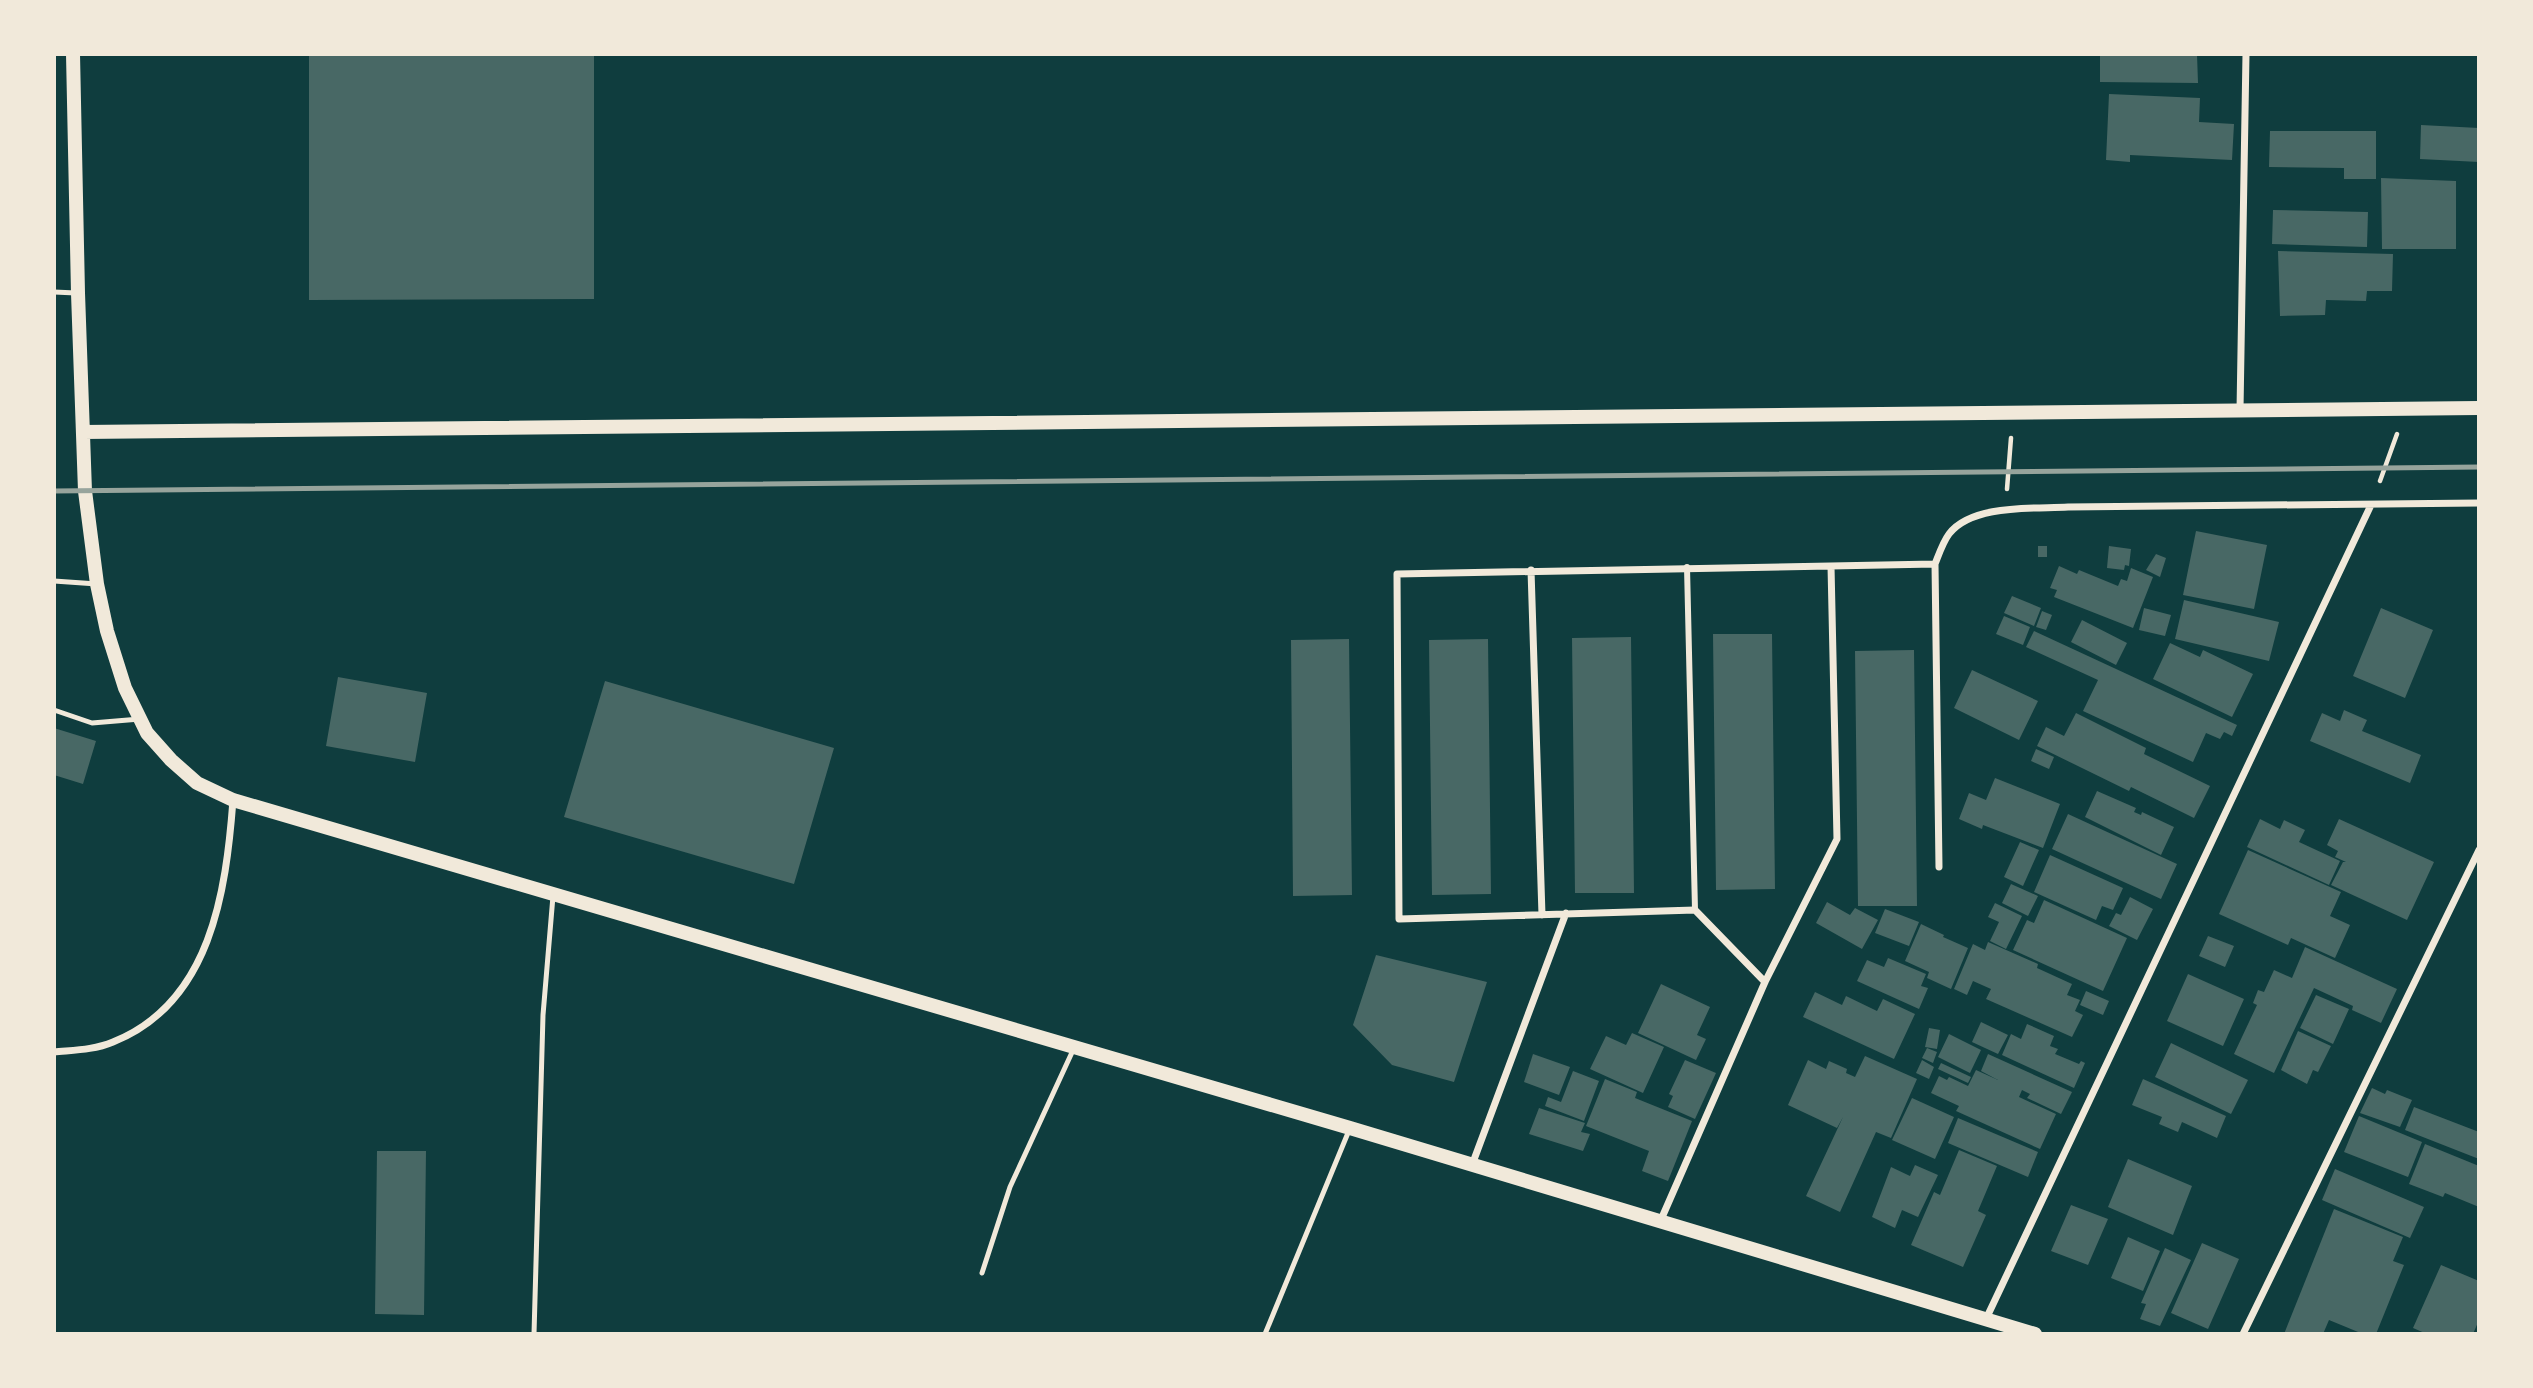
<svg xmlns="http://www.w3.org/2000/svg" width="2533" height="1388" font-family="Montserrat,sans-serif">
  <rect width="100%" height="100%" fill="#0f3d3e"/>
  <path fill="#486865" d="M 309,54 L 594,54 L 594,299 L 309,300 Z
    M 2100,54 L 2197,54 L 2198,83 L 2100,82 Z
    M 2109,94 L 2200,98 L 2199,122 L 2234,124 L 2232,160 L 2130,155 L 2130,162 L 2106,160 Z
    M 2421,125 L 2479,128 L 2479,162 L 2420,159 Z
    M 2270,131 L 2376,131 L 2376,179 L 2344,179 L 2344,168 L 2269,167 Z
    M 2381,178 L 2456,181 L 2456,249 L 2382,249 Z
    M 2273,210 L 2368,212 L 2367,247 L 2272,244 Z
    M 2278,251 L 2393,254 L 2392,291 L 2367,291 L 2366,301 L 2326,300 L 2325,315 L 2280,316 Z
    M 2196,531 L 2267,545 L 2254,609 L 2183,595 Z
    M 2038,546 L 2047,546 L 2047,557 L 2038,557 Z
    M 2109,546 L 2131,549 L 2129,566 L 2125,565 L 2124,570 L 2107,568 Z
    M 2156,554 L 2166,558 L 2160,577 L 2146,570 Z
    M 2059,566 L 2077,574 L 2079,570 L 2118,586 L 2121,579 L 2127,581 L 2131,568 L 2153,577 L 2133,628 L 2054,597 L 2057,590 L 2050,588 Z
    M 2012,596 L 2041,608 L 2034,626 L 2004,613 Z
    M 2184,600 L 2279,622 L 2269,661 L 2175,639 Z
    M 2144,608 L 2171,615 L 2165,636 L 2139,630 Z
    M 2381,608 L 2433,630 L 2405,698 L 2353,676 Z
    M 2042,611 L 2052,615 L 2046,630 L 2036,627 Z
    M 2004,616 L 2030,627 L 2023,645 L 1996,634 Z
    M 2082,620 L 2127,643 L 2116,665 L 2071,642 Z
    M 2034,631 L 2237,725 L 2232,736 L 2224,732 L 2220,739 L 2206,733 L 2193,762 L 2083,711 L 2098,680 L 2026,647 Z
    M 1713,634 L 1772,634 L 1775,889 L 1716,890 Z
    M 1631,637 L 1634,893 L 1575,893 L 1572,638 Z
    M 1349,639 L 1352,895 L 1293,896 L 1291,640 Z
    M 1488,639 L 1491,894 L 1432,895 L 1429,640 Z
    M 2170,643 L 2200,657 L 2203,650 L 2253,674 L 2232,717 L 2153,679 Z
    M 1914,650 L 1917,906 L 1858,906 L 1855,651 Z
    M 1972,670 L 2038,701 L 2019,740 L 1954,708 Z
    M 338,677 L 427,693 L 415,762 L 326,746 Z
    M 605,681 L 834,748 L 794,884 L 564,817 Z
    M 2344,710 L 2367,720 L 2362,731 L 2421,755 L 2410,783 L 2310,741 L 2322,713 L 2340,721 Z
    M 2076,713 L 2146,748 L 2144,754 L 2210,786 L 2194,818 L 2131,787 L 2129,791 L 2037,746 L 2046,727 L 2064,736 Z
    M 54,728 L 96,741 L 83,784 L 54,775 Z
    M 2036,749 L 2054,757 L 2049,769 L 2031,761 Z
    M 1995,778 L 2060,804 L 2043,848 L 1983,825 L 1982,829 L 1959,819 L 1969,793 L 1986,800 Z
    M 2097,791 L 2136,808 L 2134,812 L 2141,815 L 2142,812 L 2174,827 L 2161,855 L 2085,817 Z
    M 2068,814 L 2177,864 L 2161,899 L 2052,849 Z
    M 2260,819 L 2280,829 L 2284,820 L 2305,830 L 2299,842 L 2340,861 L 2329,885 L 2247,847 Z
    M 2339,819 L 2434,862 L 2407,920 L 2331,885 L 2343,862 L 2346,862 L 2335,857 L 2338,851 L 2327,845 Z
    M 2020,842 L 2039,850 L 2023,886 L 2004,877 Z
    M 2248,850 L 2341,892 L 2330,916 L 2350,925 L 2335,958 L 2291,938 L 2288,945 L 2219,914 Z
    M 2050,855 L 2123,888 L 2113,910 L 2102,906 L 2096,920 L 2034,892 Z
    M 2011,884 L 2038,896 L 2028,916 L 2002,903 Z
    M 2130,897 L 2153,909 L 2137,940 L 2109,926 L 2116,913 L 2121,915 Z
    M 2044,900 L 2127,938 L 2103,991 L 2013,950 L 2027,920 L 2034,923 Z
    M 1827,902 L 1850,915 L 1855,908 L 1878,920 L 1862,949 L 1816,923 Z
    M 1995,903 L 2022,916 L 2006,949 L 1990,941 L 1999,922 L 1988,917 Z
    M 1885,909 L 1919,922 L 1909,946 L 1875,933 Z
    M 1921,924 L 1944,935 L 1943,937 L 1968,948 L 1951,989 L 1927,978 L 1929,972 L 1905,961 Z
    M 2208,936 L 2234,946 L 2225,967 L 2199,956 Z
    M 1988,942 L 2038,964 L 2037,968 L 2072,984 L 2067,995 L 2080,1000 L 2075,1011 L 2083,1015 L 2072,1037 L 1986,999 L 1991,989 L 1973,981 L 1967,995 L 1954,989 L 1973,944 L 1985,950 Z
    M 2305,947 L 2397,989 L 2381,1023 L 2352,1010 L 2353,1006 L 2314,988 L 2274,1073 L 2234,1054 L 2257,1005 L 2253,1003 L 2258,990 L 2264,992 L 2274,970 L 2292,978 Z
    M 1376,955 L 1487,982 L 1454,1082 L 1392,1065 L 1353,1025 Z
    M 1888,958 L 1926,974 L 1921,986 L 1928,988 L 1919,1009 L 1857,981 L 1867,960 L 1884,967 Z
    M 2188,974 L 2244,999 L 2223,1046 L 2167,1021 Z
    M 1661,984 L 1710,1007 L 1697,1035 L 1706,1039 L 1696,1060 L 1638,1033 Z
    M 2086,991 L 2109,1001 L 2103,1015 L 2080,1005 Z
    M 1815,992 L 1842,1005 L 1846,996 L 1877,1011 L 1883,999 L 1915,1014 L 1894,1059 L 1803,1017 Z
    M 2316,995 L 2349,1009 L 2333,1044 L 2300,1028 Z
    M 1981,1022 L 2008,1035 L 1998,1054 L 1972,1042 Z
    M 2027,1024 L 2054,1036 L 2050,1046 L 2058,1049 L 2055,1054 L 2079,1064 L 2081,1061 L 2085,1063 L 2074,1088 L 2002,1055 L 2011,1034 L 2021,1039 Z
    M 1929,1028 L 1940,1030 L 1937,1049 L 1925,1047 Z
    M 2298,1031 L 2331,1046 L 2318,1072 L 2313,1070 L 2307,1084 L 2281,1070 Z
    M 1632,1033 L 1664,1047 L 1643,1093 L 1590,1069 L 1606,1036 L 1626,1045 Z
    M 1949,1034 L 1981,1050 L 1970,1073 L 1938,1057 Z
    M 2171,1043 L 2248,1080 L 2231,1114 L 2155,1077 Z
    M 1927,1048 L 1937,1052 L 1933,1063 L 1922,1058 Z
    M 1533,1054 L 1570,1067 L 1559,1095 L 1524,1082 Z
    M 1988,1054 L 2072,1092 L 2061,1114 L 2027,1098 L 2030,1094 L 2022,1090 L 2019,1097 L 2056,1114 L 2040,1149 L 1956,1111 L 1959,1106 L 1931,1093 L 1939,1076 L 1947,1080 L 1949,1077 L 1968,1086 L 1976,1070 L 1998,1080 L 1981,1071 Z
    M 1865,1056 L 1917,1079 L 1891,1138 L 1876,1132 L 1840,1212 L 1806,1196 L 1843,1117 L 1837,1128 L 1788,1105 L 1808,1060 L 1826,1069 L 1829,1061 L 1847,1069 L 1846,1073 L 1855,1077 Z
    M 1685,1060 L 1716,1073 L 1695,1119 L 1668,1107 L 1673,1096 L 1669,1094 Z
    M 1922,1060 L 1934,1067 L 1929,1079 L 1916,1073 Z
    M 1941,1063 L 1971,1077 L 1968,1083 L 1938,1069 Z
    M 1573,1071 L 1599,1081 L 1584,1121 L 1545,1106 L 1548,1097 L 1561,1102 Z
    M 1605,1079 L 1637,1092 L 1635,1098 L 1692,1121 L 1668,1181 L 1642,1171 L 1649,1151 L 1586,1126 Z
    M 2143,1079 L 2226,1116 L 2217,1138 L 2182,1122 L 2178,1132 L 2159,1124 L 2162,1117 L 2132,1105 Z
    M 2372,1088 L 2385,1094 L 2387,1090 L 2412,1100 L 2400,1127 L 2360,1113 Z
    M 1912,1098 L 1954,1117 L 1935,1159 L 1892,1140 Z
    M 2414,1107 L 2479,1132 L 2479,1159 L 2405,1130 Z
    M 1539,1108 L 1585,1123 L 1581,1132 L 1590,1134 L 1583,1151 L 1529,1134 Z
    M 2359,1116 L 2422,1142 L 2408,1177 L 2344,1152 Z
    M 1958,1118 L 2038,1152 L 2028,1177 L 1948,1143 Z
    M 2425,1144 L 2479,1166 L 2479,1207 L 2445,1193 L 2443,1197 L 2409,1184 Z
    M 1959,1150 L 1997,1166 L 1978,1211 L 1986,1215 L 1963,1267 L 1911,1245 L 1934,1192 L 1940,1195 Z
    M 377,1151 L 426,1151 L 424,1315 L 375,1314 Z
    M 2128,1159 L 2192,1186 L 2173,1235 L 2108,1207 Z
    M 1915,1165 L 1938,1175 L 1918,1217 L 1902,1210 L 1895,1228 L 1872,1217 L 1891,1167 L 1910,1176 Z
    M 2335,1169 L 2424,1207 L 2410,1238 L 2322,1200 Z
    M 2071,1205 L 2108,1219 L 2088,1265 L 2051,1251 Z
    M 2334,1209 L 2403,1237 L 2393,1261 L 2404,1265 L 2376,1334 L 2363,1334 L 2329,1320 L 2323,1334 L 2284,1334 Z
    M 2128,1237 L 2160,1251 L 2143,1291 L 2111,1278 Z
    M 2202,1243 L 2239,1259 L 2208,1329 L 2171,1313 Z
    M 2165,1248 L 2191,1260 L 2160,1326 L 2140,1319 L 2146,1304 L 2141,1303 Z
    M 2441,1265 L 2479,1281 L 2479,1320 L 2473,1334 L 2427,1334 L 2413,1328 Z"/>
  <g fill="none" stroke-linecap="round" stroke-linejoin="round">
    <path stroke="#f1e9da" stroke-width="4.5" d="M 2380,481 L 2397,434
      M 2007,489 L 2011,438"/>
    <path stroke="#f1e9da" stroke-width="5" d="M 54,292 L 76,293
      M 54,581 L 97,584
      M 54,710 L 92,723 L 140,719
      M 982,1273 L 1010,1187 L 1074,1048
      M 534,1334 L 543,1015 L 553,896
      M 1265,1334 L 1350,1128"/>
    <path stroke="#f1e9da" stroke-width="6" d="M 1687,567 L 1695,910"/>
    <path stroke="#f1e9da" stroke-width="7" d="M 2240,410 L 2246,54
      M 1935,564 C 1939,554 1943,542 1949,534 C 1972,504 2033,509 2068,507 L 2479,503
      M 1531,570 L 1542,915
      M 1765,982 L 1695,910 L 1399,919 L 1397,574 L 1935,564 L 1939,867
      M 54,1052 C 74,1050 94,1050 113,1042 C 211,1003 226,892 233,800
      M 1472,1165 L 1566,913
      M 1660,1222 L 1765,982 L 1837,839 L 1831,566
      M 1986,1319 L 2371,505
      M 2243,1334 L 2479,850"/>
    <path stroke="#f1e9da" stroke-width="14" d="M 73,54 L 78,293 L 85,491 L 97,584 L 107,631 L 125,688 L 147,733 L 171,760 L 197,783 L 233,800 L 1350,1128 L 2035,1334
      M 83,432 L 2479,408"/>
    <path stroke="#97a49c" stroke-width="5" d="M 54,491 L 2479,467"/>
  </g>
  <rect width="2533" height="1388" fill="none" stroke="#f1e9da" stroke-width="112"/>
</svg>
